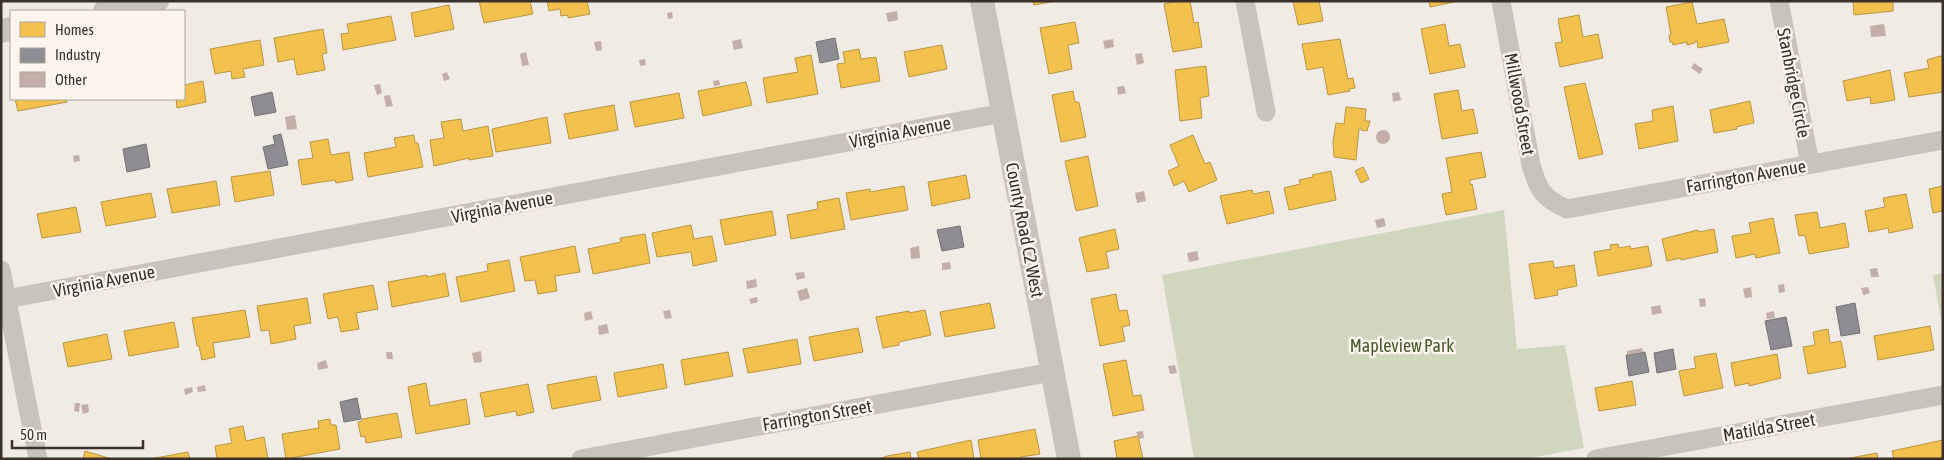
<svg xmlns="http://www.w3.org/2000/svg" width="1944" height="460" font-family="'Asap Condensed',sans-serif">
  <rect width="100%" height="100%" fill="#f0ebe5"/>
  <path fill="#d1d6bf" d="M 1504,210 L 1517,349 L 1565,345 L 1584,448 L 1524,459 L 1194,459 L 1162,275 Z
    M 1943,273 L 1943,330 L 1933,275 Z"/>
  <path fill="#f2c14e" stroke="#bb9644" d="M 479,1 L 530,1 L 533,14 L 484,23 Z
    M 547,1 L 587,1 L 590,14 L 568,18 L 568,15 L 561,16 L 560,9 L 549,11 Z
    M 1033,1 L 1055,1 L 1034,5 Z
    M 1178,1 L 1190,1 L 1194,23 L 1198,22 L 1202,47 L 1173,52 L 1164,4 Z
    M 1293,1 L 1319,1 L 1323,21 L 1298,25 Z
    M 1429,1 L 1454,1 L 1454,2 L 1430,7 Z
    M 1853,1 L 1893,1 L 1893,11 L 1854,15 Z
    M 1692,2 L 1697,24 L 1724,19 L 1729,42 L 1698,48 L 1697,41 L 1695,41 L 1695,43 L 1687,45 L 1687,42 L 1673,45 L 1672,42 L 1670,42 L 1669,35 L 1671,35 L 1666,7 Z
    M 449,5 L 454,29 L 415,37 L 411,13 Z
    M 1579,15 L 1583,37 L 1598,34 L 1603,58 L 1560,67 L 1555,43 L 1562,42 L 1558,19 Z
    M 391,16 L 396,40 L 343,50 L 341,34 L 349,33 L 347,24 Z
    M 1075,22 L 1079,43 L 1068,45 L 1072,69 L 1049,74 L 1040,28 Z
    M 1445,24 L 1449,46 L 1460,44 L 1465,67 L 1430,74 L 1421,29 Z
    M 323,29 L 327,53 L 322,54 L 325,70 L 297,75 L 294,59 L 278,62 L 274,38 Z
    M 1340,39 L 1348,79 L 1353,78 L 1355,88 L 1349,89 L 1350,91 L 1328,95 L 1323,67 L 1307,70 L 1302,44 Z
    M 260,40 L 264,65 L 243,69 L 245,77 L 232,79 L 231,71 L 215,74 L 210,49 Z
    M 942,45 L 947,69 L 909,77 L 904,52 Z
    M 859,49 L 861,59 L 876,57 L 880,81 L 841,88 L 837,64 L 845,63 L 843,52 Z
    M 811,55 L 818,94 L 767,103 L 763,78 L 798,72 L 795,58 Z
    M 1940,56 L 1943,57 L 1943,92 L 1909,97 L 1904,73 L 1929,68 L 1927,60 Z
    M 1206,66 L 1209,96 L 1200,98 L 1202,118 L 1180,121 L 1175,70 Z
    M 1890,70 L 1895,100 L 1871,104 L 1870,97 L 1847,101 L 1843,81 Z
    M 203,81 L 206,102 L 177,108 L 176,99 L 184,99 L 184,85 Z
    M 746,82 L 752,105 L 703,116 L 698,91 Z
    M 1585,83 L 1603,154 L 1579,159 L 1564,87 Z
    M 1458,90 L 1462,111 L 1473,109 L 1478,133 L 1442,139 L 1434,94 Z
    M 1073,91 L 1075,102 L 1079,102 L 1086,137 L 1061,142 L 1052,95 Z
    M 679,93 L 684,118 L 635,127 L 630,102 Z
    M 15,99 L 66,99 L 67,102 L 18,111 Z
    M 1750,101 L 1754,123 L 1736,127 L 1737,129 L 1714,133 L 1710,110 Z
    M 614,105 L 618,130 L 569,139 L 564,114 Z
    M 1673,106 L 1678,141 L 1639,149 L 1635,124 L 1653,121 L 1652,110 Z
    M 1346,107 L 1366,109 L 1365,121 L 1370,121 L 1367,131 L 1361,130 L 1361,128 L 1359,128 L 1356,160 L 1334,157 L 1333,142 L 1336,123 L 1344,124 Z
    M 547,117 L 551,143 L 496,152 L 492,129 Z
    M 461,119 L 463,131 L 488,126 L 493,156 L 469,160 L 469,158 L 434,166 L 430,140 L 444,138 L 441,122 Z
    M 414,135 L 415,143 L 418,143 L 423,167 L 368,177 L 364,153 L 396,147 L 394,138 Z
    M 1193,135 L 1205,164 L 1210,162 L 1217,180 L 1189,192 L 1184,181 L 1174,186 L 1168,171 L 1179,166 L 1170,145 Z
    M 328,139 L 331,155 L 349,152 L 353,180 L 336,183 L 335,180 L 302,185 L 298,160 L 313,158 L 310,142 Z
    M 1481,152 L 1486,177 L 1470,180 L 1470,185 L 1472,184 L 1477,209 L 1446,215 L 1442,194 L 1452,192 L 1446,158 Z
    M 1088,156 L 1098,206 L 1076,211 L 1065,161 Z
    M 1363,167 L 1369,179 L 1361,183 L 1355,171 Z
    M 270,171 L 274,195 L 235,202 L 231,177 Z
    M 1331,171 L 1336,200 L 1289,210 L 1284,188 L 1300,184 L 1299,180 L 1313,177 L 1312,175 Z
    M 966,175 L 970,198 L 932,206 L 928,182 Z
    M 216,181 L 220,205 L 172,213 L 167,189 Z
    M 904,186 L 908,210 L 851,220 L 846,193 L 870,189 L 870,192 Z
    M 1943,186 L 1943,211 L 1933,213 L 1929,189 Z
    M 1252,190 L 1253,194 L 1269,191 L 1274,213 L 1227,224 L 1220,196 Z
    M 151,193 L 156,217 L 106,226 L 101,202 Z
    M 1906,194 L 1913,228 L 1889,233 L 1888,228 L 1869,232 L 1865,211 L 1885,207 L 1883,198 Z
    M 839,198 L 845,229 L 791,239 L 787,215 L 818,209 L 817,202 Z
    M 76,207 L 81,232 L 42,238 L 37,214 Z
    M 772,211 L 776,235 L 725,245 L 720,220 Z
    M 1817,212 L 1820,228 L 1845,223 L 1849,247 L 1809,254 L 1805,235 L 1799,236 L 1795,215 Z
    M 1773,218 L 1780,253 L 1756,258 L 1755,254 L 1736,258 L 1732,236 L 1751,233 L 1749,223 Z
    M 691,225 L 694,239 L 712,236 L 717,261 L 693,266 L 691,252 L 657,257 L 652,233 Z
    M 1115,229 L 1119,249 L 1106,252 L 1109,268 L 1087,272 L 1079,238 Z
    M 1714,229 L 1718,252 L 1681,260 L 1681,258 L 1667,261 L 1662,239 L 1698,230 L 1699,232 Z
    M 645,234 L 650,263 L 593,274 L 588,249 L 621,242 L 620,238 Z
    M 1618,244 L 1619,248 L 1630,246 L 1631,249 L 1648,246 L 1652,266 L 1598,276 L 1594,252 L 1611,249 L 1610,245 Z
    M 575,246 L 580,272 L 555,276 L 557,291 L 538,294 L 535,280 L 525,281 L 520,257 Z
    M 509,260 L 515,291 L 461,302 L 456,277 L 488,271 L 487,264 Z
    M 1553,261 L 1554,268 L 1574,265 L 1577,286 L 1557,290 L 1558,295 L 1535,299 L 1529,264 Z
    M 445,273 L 449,296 L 392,307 L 388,282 L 427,275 L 427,277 Z
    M 373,285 L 378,309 L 356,313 L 359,329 L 341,332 L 338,317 L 328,319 L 323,294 Z
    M 1116,294 L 1119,311 L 1127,310 L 1130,325 L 1122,327 L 1125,341 L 1100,346 L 1091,299 Z
    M 307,298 L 311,323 L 294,326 L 296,339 L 271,344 L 269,330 L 261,331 L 257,306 Z
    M 990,303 L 995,328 L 945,337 L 940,312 Z
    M 245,310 L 250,337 L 213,343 L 215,357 L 202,360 L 199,346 L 197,346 L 192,318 Z
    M 925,310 L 931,335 L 899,342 L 899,345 L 883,348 L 876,317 L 909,311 L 909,313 Z
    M 174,322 L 179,347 L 129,356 L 124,331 Z
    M 1930,326 L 1934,350 L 1878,360 L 1874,336 Z
    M 858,328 L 863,352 L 814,361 L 809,337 Z
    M 1828,329 L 1830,343 L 1841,341 L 1846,367 L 1808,374 L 1803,347 L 1815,345 L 1813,332 Z
    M 107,334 L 112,359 L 68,367 L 63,343 Z
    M 797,339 L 801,364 L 748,373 L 743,349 Z
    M 728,352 L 733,376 L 685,385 L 681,360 Z
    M 1716,353 L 1723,388 L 1684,396 L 1679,371 L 1696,368 L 1694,357 Z
    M 1777,354 L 1781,378 L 1749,386 L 1749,383 L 1735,386 L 1731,363 Z
    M 1126,360 L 1133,396 L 1141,395 L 1144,410 L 1113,416 L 1103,364 Z
    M 663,364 L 667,388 L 618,397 L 614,373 Z
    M 596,376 L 601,400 L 552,409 L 547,385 Z
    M 1632,381 L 1636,405 L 1599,411 L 1595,388 Z
    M 426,383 L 430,406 L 466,399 L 470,424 L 416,434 L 408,387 Z
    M 528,384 L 534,412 L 517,416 L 516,411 L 485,417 L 480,393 Z
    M 397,413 L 402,437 L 366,443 L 365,436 L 361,437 L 358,422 L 362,421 L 362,419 Z
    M 330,419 L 331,425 L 336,425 L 340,449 L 286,459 L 282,434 L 319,428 L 318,421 Z
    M 243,426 L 246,441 L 264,437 L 268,459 L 217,459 L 215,446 L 232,443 L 229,429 Z
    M 1035,429 L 1040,454 L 1021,457 L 1021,459 L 981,459 L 978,440 Z
    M 1138,436 L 1143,459 L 1117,459 L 1114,441 Z
    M 971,440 L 974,459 L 919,459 L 917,452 Z
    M 1943,440 L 1943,459 L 1894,459 L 1892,451 Z
    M 85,451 L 112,459 L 83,459 Z
    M 188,452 L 190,459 L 150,459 Z
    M 910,452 L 911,459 L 879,459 L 887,456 Z
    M 1877,453 L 1878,459 L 1845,459 Z"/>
  <path fill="#8d8d92" stroke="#747173" d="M 835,38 L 839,59 L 820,63 L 816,42 Z
    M 272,92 L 276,112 L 255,116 L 251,97 Z
    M 281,134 L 288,165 L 268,169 L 263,147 L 275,144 L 273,136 Z
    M 146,144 L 150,167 L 127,172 L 123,149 Z
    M 960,226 L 964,247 L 942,251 L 937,230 Z
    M 1855,303 L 1860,333 L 1841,336 L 1836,307 Z
    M 1786,317 L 1792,346 L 1771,350 L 1765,321 Z
    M 1673,349 L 1676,369 L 1657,373 L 1654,353 Z
    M 1645,352 L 1649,372 L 1629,376 L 1626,355 Z
    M 357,398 L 361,419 L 344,422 L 340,402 Z"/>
  <path fill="#c3afa7" d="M 897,11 L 898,20 L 888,22 L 886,13 Z
    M 672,12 L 673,18 L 668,19 L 667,13 Z
    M 1884,24 L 1886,36 L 1871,37 L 1870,26 Z
    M 741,39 L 743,48 L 734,50 L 732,41 Z
    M 1113,39 L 1114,47 L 1105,49 L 1103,41 Z
    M 601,41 L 602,50 L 596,51 L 594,42 Z
    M 526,52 L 529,65 L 522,66 L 520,54 Z
    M 1142,53 L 1144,63 L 1137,65 L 1135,54 Z
    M 645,59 L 646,65 L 640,66 L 639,60 Z
    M 1694,63 L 1703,69 L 1700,74 L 1691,68 Z
    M 447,72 L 450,79 L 444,81 L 442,74 Z
    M 719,80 L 720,85 L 714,86 L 713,81 Z
    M 380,84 L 382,93 L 377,95 L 374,85 Z
    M 1124,86 L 1126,93 L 1118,95 L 1117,87 Z
    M 1399,92 L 1401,100 L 1393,102 L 1392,93 Z
    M 390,95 L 393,106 L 386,107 L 384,96 Z
    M 295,115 L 297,129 L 287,130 L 285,117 Z
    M1376 137a7 7 0 1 1 14 0a7 7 0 1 1-14 0Z
    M 79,155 L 80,161 L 74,162 L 73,156 Z
    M 1144,191 L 1146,201 L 1137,203 L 1135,193 Z
    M 1384,218 L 1386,226 L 1377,228 L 1375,220 Z
    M 919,246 L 920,258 L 911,259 L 910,248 Z
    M 1197,251 L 1199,260 L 1189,262 L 1187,253 Z
    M 950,262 L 951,269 L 942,270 L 942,263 Z
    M 1877,268 L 1879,277 L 1871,277 L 1870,269 Z
    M 804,272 L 805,278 L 797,280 L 795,273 Z
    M 756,279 L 757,287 L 747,289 L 746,281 Z
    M 1784,284 L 1785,292 L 1779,293 L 1778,285 Z
    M 1751,287 L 1752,297 L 1745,298 L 1743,289 Z
    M 1868,287 L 1870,293 L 1863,295 L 1861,288 Z
    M 807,288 L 810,298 L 800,301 L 797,291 Z
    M 757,297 L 758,302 L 751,304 L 749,299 Z
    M 1705,298 L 1706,306 L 1700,307 L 1699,299 Z
    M 1660,305 L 1662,313 L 1652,315 L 1651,307 Z
    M 670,310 L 672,318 L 665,319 L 663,311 Z
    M 591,311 L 593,319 L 585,321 L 584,313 Z
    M 1774,311 L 1775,318 L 1767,319 L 1766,313 Z
    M 607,324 L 609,333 L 599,335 L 598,326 Z
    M 1642,348 L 1643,352 L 1627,355 L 1627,351 Z
    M 481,351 L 482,362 L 474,363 L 472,353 Z
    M 386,352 L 392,352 L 393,359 L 387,359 Z
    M 326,360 L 328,368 L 318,370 L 317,363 Z
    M 1175,365 L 1177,373 L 1170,374 L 1168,366 Z
    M 205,385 L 206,391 L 198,392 L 197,387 Z
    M 192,387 L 193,392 L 185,395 L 184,389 Z
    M 75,403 L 80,403 L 79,412 L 74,411 Z
    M 88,404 L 89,412 L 83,414 L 81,405 Z
    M 1143,431 L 1144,438 L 1139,439 L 1136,432 Z"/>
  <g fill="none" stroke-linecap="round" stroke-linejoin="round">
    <path stroke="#c9c3be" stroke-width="19" d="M 1245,1 L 1266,112
      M 1501,1 L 1531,165 C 1538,189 1542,198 1567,209 L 1943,140
      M 1779,1 L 1810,164
      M 1,270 L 38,459
      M 1,300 L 1003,113
      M 581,459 L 1052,372
      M 1596,459 L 1943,395"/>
    <path stroke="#c9c3be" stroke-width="24" d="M 982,1 L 1069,459
      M 105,11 L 157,1
      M 1,31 L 11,29"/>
  </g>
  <g text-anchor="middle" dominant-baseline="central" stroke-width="5" stroke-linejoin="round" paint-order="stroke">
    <g font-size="18" fill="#3b302b" stroke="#fbf5ee">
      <text transform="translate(1794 83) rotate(79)">Stanbridge Circle</text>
      <text transform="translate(1520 104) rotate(80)">Millwood Street</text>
      <text transform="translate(900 132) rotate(-11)">Virginia Avenue</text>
      <text transform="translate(1746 176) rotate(-10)">Farrington Avenue</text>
      <text transform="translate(502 207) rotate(-11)">Virginia Avenue</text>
      <text transform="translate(1025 230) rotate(79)">County Road C2 West</text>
      <text transform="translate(104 281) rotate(-11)">Virginia Avenue</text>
      <text transform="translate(817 415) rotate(-10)">Farrington Street</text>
      <text transform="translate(1769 427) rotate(-10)">Matilda Street</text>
    </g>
    <g font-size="18" fill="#4a5a2e" stroke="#fbf5ee">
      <text x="1402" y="345">Mapleview Park</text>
    </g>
  </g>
  <rect width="1944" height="460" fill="none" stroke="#3b302b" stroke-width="5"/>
  <rect x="10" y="10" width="175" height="90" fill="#fbf5ee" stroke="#aea6a0"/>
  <rect x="20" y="22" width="25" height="15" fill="#f2c14e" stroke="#aea6a0"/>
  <text x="55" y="35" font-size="15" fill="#3b302b">Homes</text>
  <rect x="20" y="48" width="25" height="15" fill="#8d8d92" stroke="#aea6a0"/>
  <text x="55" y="60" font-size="15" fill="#3b302b">Industry</text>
  <rect x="20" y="72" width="25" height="15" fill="#c3afa7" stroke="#aea6a0"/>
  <text x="55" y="85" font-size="15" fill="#3b302b">Other</text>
  <path d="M12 440v8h131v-8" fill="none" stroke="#3b302b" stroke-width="2.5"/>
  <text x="20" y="440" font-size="15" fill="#3b302b" stroke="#fbf5ee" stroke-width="4" paint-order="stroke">50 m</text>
</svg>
